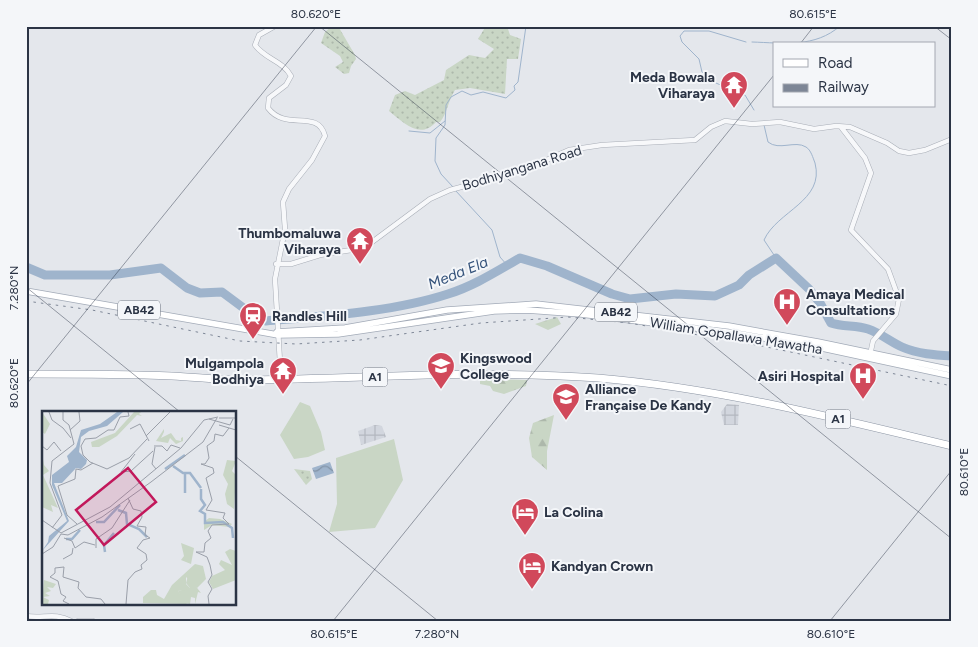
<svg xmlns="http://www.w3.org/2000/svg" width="978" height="647" font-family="Figtree,sans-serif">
  <defs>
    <pattern id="industrial-grid" width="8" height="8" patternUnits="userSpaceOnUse" patternTransform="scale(1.25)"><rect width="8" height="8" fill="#d2d6de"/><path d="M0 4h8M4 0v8" fill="none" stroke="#b4b8c0"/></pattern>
    <pattern id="grass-dots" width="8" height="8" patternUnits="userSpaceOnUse" patternTransform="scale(1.25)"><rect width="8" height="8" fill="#c9d6c5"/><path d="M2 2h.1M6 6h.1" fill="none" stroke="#adb8ab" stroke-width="1.8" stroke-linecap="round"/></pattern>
    <pattern id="forest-firs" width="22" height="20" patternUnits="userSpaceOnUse" patternTransform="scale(1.25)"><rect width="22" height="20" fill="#c9d6c5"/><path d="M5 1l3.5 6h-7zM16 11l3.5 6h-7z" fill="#adb8ab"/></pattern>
    <pattern id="water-waves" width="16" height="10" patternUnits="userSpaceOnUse" patternTransform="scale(1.25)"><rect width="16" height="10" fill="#9fb4cc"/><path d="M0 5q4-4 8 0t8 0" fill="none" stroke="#8293a7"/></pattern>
  </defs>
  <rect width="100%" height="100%" fill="#e4e7ec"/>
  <path fill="url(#industrial-grid)" d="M 727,404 L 739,405 L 738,425 L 724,425 L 721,412 Z
    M 375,425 L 382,426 L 386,437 L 361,445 L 358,431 Z"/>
  <path fill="url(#grass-dots)" d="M 332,26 L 338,26 L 355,55 L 356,59 L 351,66 L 349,73 L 344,74 L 335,67 L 343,62 L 340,56 L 321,43 L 325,32 Z
    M 486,26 L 507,26 L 510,35 L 521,39 L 518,59 L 507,59 L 505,94 L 470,88 L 455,90 C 448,101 447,114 440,122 L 436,122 C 420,140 404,123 389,111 L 395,95 L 405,91 L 415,95 L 444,80 L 446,70 L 469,55 L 485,58 L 494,49 L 478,39 Z
    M 294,469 L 310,471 L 312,479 L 306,485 Z"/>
  <path fill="url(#forest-firs)" d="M 557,317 L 561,324 L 548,330 L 535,324 Z
    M 480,379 L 527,380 L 526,386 L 504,394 L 493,391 L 490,386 L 480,384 Z
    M 554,415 L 547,451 L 547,470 L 532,457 L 529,438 L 533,423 Z"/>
  <path fill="#c9d6c5" d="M 300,402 L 310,406 L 321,432 L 325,450 L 308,457 L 294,459 L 280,435 Z
    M 394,439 L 403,480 L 375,528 L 329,532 L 337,504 L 336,458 Z"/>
  <path fill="url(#water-waves)" d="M 330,462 L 334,473 L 316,479 L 312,468 Z"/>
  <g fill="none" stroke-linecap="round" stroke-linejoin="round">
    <path stroke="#9fb4cc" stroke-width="1" d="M 746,42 L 709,31 L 684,31 L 680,36 L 682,42 L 699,59 L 702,72 L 711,81 L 745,95 L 754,110
      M 752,42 C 784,43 815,48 840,26
      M 764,125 L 768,142 C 779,151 795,140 806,147 C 811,150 813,158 815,163 C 825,201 777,211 764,240 L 776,258
      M 409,131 L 430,133 L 445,121
      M 453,187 L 441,174 L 435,161 L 436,138 L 445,125 L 446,105 L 451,97 L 462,91 L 471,95 L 483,92 L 506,98 L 515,90 L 514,86 L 518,82 L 526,26
      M 455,190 L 492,230 L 500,257 L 507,265"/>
    <path stroke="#9fb4cc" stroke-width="9" d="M 26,267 L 45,275 L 110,275 L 161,268 L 187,288 L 200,293 L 222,292 L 257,318 L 266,321 C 324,316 393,312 448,294 C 474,286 497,271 520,258 L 547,266 L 612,294 L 630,299 L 676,294 L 715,296 L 739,285 L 749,275 L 776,258 L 809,289 L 820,303 L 831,323 C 843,327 856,325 868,329 C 880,333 891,342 902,347 C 918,354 935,355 952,356"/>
    <defs>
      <path id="minor" d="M 275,26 L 259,35 L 255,45 C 265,59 283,61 291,76 L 286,85 L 269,98 L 268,108 C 286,132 318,108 325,136 L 312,160 L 289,189 L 283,202 L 285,229 L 275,279 L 281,379
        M 841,127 L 865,158 L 871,173 L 851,230 L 888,269 L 899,299 L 896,314 L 873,341 L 870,355
        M 276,264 L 291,264 L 320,255 L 364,248 L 430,199 L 450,190 L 524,170 L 569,150 L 602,145 L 695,140 L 711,127 L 725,121 L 752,124 L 780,122 L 814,129 L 836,126 L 850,127 L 887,143 L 899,151 L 909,153 L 925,150 L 952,139
        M 26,616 C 43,619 55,612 71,621
        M 78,621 L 93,621"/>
      <path id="major" d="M 26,291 L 278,335 L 338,334 L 494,311 L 527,310 L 581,314 L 735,333 L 822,348 L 952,376
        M 277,332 L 345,328 L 447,310 L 536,304 L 729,326 L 818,342 L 952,370"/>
      <path id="highway" d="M 26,374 C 75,374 123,374 172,376 C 195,377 218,380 242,380 C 360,379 479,369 598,378 C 718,388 835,418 952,446"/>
    </defs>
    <use href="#minor" stroke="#a9aeb7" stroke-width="5.5"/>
    <use href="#major" stroke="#a3abb8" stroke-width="7"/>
    <use href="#highway" stroke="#8b94a3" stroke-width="8"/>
    <use href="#minor" stroke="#f7f8fa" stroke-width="4.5"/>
    <use href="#major" stroke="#fff" stroke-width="5.5"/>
    <use href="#highway" stroke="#fff" stroke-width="7"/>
    <path stroke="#7d8696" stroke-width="1" stroke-dasharray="2.5 5" stroke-linecap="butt" d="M 26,301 L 92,310 L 240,341 L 296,344 L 360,340 L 481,323 L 568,317 L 629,323 L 762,346 L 952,386"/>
  </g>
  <path fill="none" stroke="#2b3445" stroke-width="1" stroke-opacity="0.45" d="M 319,26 L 952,539M 934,26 L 952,40M 800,44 L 814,26M 26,287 L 180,412M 26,385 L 317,26M 235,456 L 438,621M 333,621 L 774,75M 830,621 L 952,470"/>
  <defs>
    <symbol id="temple-pin" viewBox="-11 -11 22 30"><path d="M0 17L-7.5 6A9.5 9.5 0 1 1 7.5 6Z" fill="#d1495b" stroke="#f4f6f9"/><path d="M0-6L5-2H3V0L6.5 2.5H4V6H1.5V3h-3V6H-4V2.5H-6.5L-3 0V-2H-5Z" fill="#fff"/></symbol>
    <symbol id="hospital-pin" viewBox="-11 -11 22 30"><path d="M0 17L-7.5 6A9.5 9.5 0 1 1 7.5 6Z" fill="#d1495b" stroke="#f4f6f9"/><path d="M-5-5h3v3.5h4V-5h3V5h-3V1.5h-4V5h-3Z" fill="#fff"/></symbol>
    <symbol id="station-pin" viewBox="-11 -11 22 30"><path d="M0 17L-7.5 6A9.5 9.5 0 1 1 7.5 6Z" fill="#d1495b" stroke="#f4f6f9"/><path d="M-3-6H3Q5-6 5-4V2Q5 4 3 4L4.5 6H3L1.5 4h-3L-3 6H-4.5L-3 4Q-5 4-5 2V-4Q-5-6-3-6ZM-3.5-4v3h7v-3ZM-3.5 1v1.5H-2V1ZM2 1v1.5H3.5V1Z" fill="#fff"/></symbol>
    <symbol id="school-pin" viewBox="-11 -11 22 30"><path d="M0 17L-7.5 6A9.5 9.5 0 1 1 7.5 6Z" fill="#d1495b" stroke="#f4f6f9"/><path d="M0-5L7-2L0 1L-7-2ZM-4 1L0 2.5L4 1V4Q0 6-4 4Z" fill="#fff"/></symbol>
    <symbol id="hotel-pin" viewBox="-11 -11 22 30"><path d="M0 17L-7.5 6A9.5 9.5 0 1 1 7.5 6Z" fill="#d1495b" stroke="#f4f6f9"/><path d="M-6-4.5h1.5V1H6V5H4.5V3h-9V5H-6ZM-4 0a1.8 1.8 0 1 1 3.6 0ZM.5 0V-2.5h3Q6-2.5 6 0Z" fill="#fff"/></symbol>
  </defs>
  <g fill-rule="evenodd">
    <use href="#temple-pin" x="718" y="69" width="32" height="43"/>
    <use href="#temple-pin" x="344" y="225" width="32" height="43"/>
    <use href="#hospital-pin" x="771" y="286" width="32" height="43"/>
    <use href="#station-pin" x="237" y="300" width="32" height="43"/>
    <use href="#school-pin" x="425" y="350" width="32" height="43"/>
    <use href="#temple-pin" x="267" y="355" width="32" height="43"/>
    <use href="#hospital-pin" x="847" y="360" width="32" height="43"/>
    <use href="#school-pin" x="550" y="381" width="32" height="43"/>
    <use href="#hotel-pin" x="509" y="496" width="32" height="43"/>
    <use href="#hotel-pin" x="516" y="550" width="32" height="43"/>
  </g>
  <g text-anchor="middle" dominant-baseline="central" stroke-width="4" stroke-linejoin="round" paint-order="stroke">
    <g fill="#f4f6f9" stroke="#676e7b" stroke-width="1">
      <rect x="118" y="300.5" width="42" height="19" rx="4"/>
      <rect x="595" y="302.5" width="42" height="19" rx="4"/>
      <rect x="362.5" y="367.5" width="25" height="19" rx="4"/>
      <rect x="825.5" y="409.5" width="25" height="19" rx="4"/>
    </g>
    <g font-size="12" font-weight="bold" fill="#2b3445">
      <text x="139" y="310">AB42</text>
      <text x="616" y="312">AB42</text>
      <text x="375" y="377">A1</text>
      <text x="838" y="419">A1</text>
    </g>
    <g font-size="14" font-weight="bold" fill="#2b3445" stroke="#f4f6f9" text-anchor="start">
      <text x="715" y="77" text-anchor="end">Meda Bowala<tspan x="715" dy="16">Viharaya</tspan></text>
      <text x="341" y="233" text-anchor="end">Thumbomaluwa<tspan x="341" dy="16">Viharaya</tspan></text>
      <text x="806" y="294">Amaya Medical<tspan x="806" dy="16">Consultations</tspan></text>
      <text x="272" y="316">Randles Hill</text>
      <text x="460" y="358">Kingswood<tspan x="460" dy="16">College</tspan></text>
      <text x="264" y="363" text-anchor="end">Mulgampola<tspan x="264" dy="16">Bodhiya</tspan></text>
      <text x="844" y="376" text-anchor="end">Asiri Hospital</text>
      <text x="585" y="389">Alliance<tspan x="585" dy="16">Française De Kandy</tspan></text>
      <text x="544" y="512">La Colina</text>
      <text x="551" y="566">Kandyan Crown</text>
    </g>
    <g font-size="14" fill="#2b3445" stroke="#f4f6f9">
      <text transform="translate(522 168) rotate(-17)">Bodhiyangana Road</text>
      <text transform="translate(736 336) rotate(9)">William Gopallawa Mawatha</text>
    </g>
    <g font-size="15" font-style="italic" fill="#34527a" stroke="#f4f6f9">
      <text transform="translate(458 273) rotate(-22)">Meda Ela</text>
    </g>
  </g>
  <g transform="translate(42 411)">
    <rect width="194" height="194" fill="#e4e7ec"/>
    <path d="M 146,165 L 159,182 L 156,181 L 153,193 L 153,187 L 149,186 L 148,193 L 142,192 L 136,180 L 148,177 L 144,172 Z" fill="#c9d6c5"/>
    <path d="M 0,1 L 8,13 L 3,23 L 0,21 ZM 92,1 L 99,1 L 97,3 L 100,5 L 95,4 L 75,25 L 57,36 L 50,36 L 49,31 L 73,22 ZM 122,18 L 122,21 L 119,27 L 129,22 L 134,29 L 139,30 L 139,27 L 141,26 L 141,30 L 134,33 L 128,27 L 126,32 L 114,30 ZM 0,43 L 2,54 L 7,60 L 1,64 L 16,97 L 9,94 L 11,101 L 0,96 ZM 185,49 L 194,50 L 190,60 L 194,64 L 192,98 L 185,93 L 183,83 L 186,73 L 181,64 ZM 167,107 L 178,108 L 190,113 L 187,116 L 170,114 L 162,119 L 162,111 ZM 139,132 L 152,137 L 149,153 L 139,149 L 142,145 ZM 188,138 L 194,140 L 194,169 L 171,178 L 167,171 L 170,165 L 183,159 L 177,153 L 179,149 L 190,154 L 183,141 ZM 153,153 L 161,155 L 164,168 L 155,177 L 144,166 L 144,173 L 149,178 L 136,180 L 145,193 L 101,192 L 101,186 L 109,179 L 114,179 L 115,184 L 122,188 L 130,174 ZM 2,169 L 14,173 L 11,177 L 5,176 L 9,180 L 3,182 L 8,185 L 1,186 L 7,189 L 6,193 L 0,193 Z" fill="#c9d6c5"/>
    <path d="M 75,1 L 81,1 L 65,15 L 47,20 L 39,26 L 37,41 L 45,49 L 44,53 L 39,58 L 34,57 L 20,72 L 12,72 L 27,110 L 0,140 L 6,131 L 7,125 L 25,110 L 10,74 L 10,64 L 27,51 L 25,45 L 34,36 L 39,19 L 58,13 Z" fill="#9fb4cc"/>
    <path fill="none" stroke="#9fb4cc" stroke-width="2.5" d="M 131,55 L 141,62 L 148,62 L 159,77M 123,58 L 143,44M 143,63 L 143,82M 159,78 L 159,88 L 163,94 L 158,100 L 163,103 L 163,112 L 181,111 L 190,117 L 191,127M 76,99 L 84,102 L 85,113 L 97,118 L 105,126M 54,111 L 62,111 L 78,94M 24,128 L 30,128 L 38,119M 63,141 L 62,134 L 72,122"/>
    <path fill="none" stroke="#9a9fa9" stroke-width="1" d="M 7,1 L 10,9 L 21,17 L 29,27M 86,1 L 87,5 L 78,6 L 72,19 L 66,19 L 54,27 L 43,28 L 39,35 L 41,44 L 48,51 L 65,58 L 87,47 L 105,28M 177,7 L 194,7M 167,8 L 188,14 L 191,8M 177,14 L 194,19M 88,18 L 98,13 L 107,30M 28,19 L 38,10 L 37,1M 173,23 L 181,25 L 187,17M 104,25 L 128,1M 0,35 L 5,39 L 12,31 L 19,40M 112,35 L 120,35 L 125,40 L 129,34 L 138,37M 113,36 L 110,53 L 114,58M 93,43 L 79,61 L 89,60 L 111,40M 0,109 L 19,122M 35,113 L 25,104 L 16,75 L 33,68 L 34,58 L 39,59 L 51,52M 10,117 L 20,104 L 8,72 L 10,50 L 32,33 L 27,14 L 21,9 L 21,1M 19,122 L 68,96 L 139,37 L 162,9 L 176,6M 19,123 L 26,124 L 60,106 L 109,71 L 161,31 L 175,7M 22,127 L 30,130 L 33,137 L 42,131 L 53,134M 54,137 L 54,128 L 70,117 L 88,89M 0,143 L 11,136 L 19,123M 21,148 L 30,143 L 31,137M 13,157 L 22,156 L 21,166 L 37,171 L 36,177 L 44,186 L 59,188 L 63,193M 13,157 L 13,162 L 8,166 L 16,170 L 19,183 L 24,186 L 21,190 L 27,193M 84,193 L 86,169 L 93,161 L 100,158 L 99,154 L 105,149 L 104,143 L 95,137 L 101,129 L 108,127 L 103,124 L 104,116 L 95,115 L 100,106 L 99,100 L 91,98 L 86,87M 167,193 L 166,185 L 170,178 L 166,171 L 170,164 L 168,154 L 165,146 L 154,141 L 162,141 L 163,132 L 169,127 L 166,120 L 170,114 L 187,113 L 181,107 L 183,102 L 164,99 L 170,89 L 164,67 L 172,62 L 171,57 L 159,53 L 163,53 L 167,47 L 165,35 L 172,30 L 173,23"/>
    <path fill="#c2185b" fill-opacity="0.15" stroke="#c2185b" stroke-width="2.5" d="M 86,57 L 114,91 L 62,134 L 34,99 Z"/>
    <rect width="194" height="194" fill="none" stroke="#2b3445" stroke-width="2.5"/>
  </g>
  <rect width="978" height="647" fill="none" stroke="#f4f6f9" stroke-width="55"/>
  <rect x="773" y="42" width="162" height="65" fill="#f4f6f9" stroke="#a4a8b1"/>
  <rect x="783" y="59" width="25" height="8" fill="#ffffff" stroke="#a4a8b1"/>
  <text x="818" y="68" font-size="15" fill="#2b3445">Road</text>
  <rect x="783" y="84" width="25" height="8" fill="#7d8696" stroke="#a4a8b1"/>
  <text x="818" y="92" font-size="15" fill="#2b3445">Railway</text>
  <rect x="28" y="28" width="922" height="592" fill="none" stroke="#2b3445" stroke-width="2"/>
  <g font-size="12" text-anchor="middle" fill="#2b3445">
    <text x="316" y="18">80.620°E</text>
    <text x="813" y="18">80.615°E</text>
    <text transform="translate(14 288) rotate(-90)" y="4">7.280°N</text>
    <text transform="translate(14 383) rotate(-90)" y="4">80.620°E</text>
    <text transform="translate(964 472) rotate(-90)" y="4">80.610°E</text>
    <text x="334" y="638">80.615°E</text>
    <text x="437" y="638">7.280°N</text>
    <text x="831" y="638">80.610°E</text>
  </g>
</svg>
